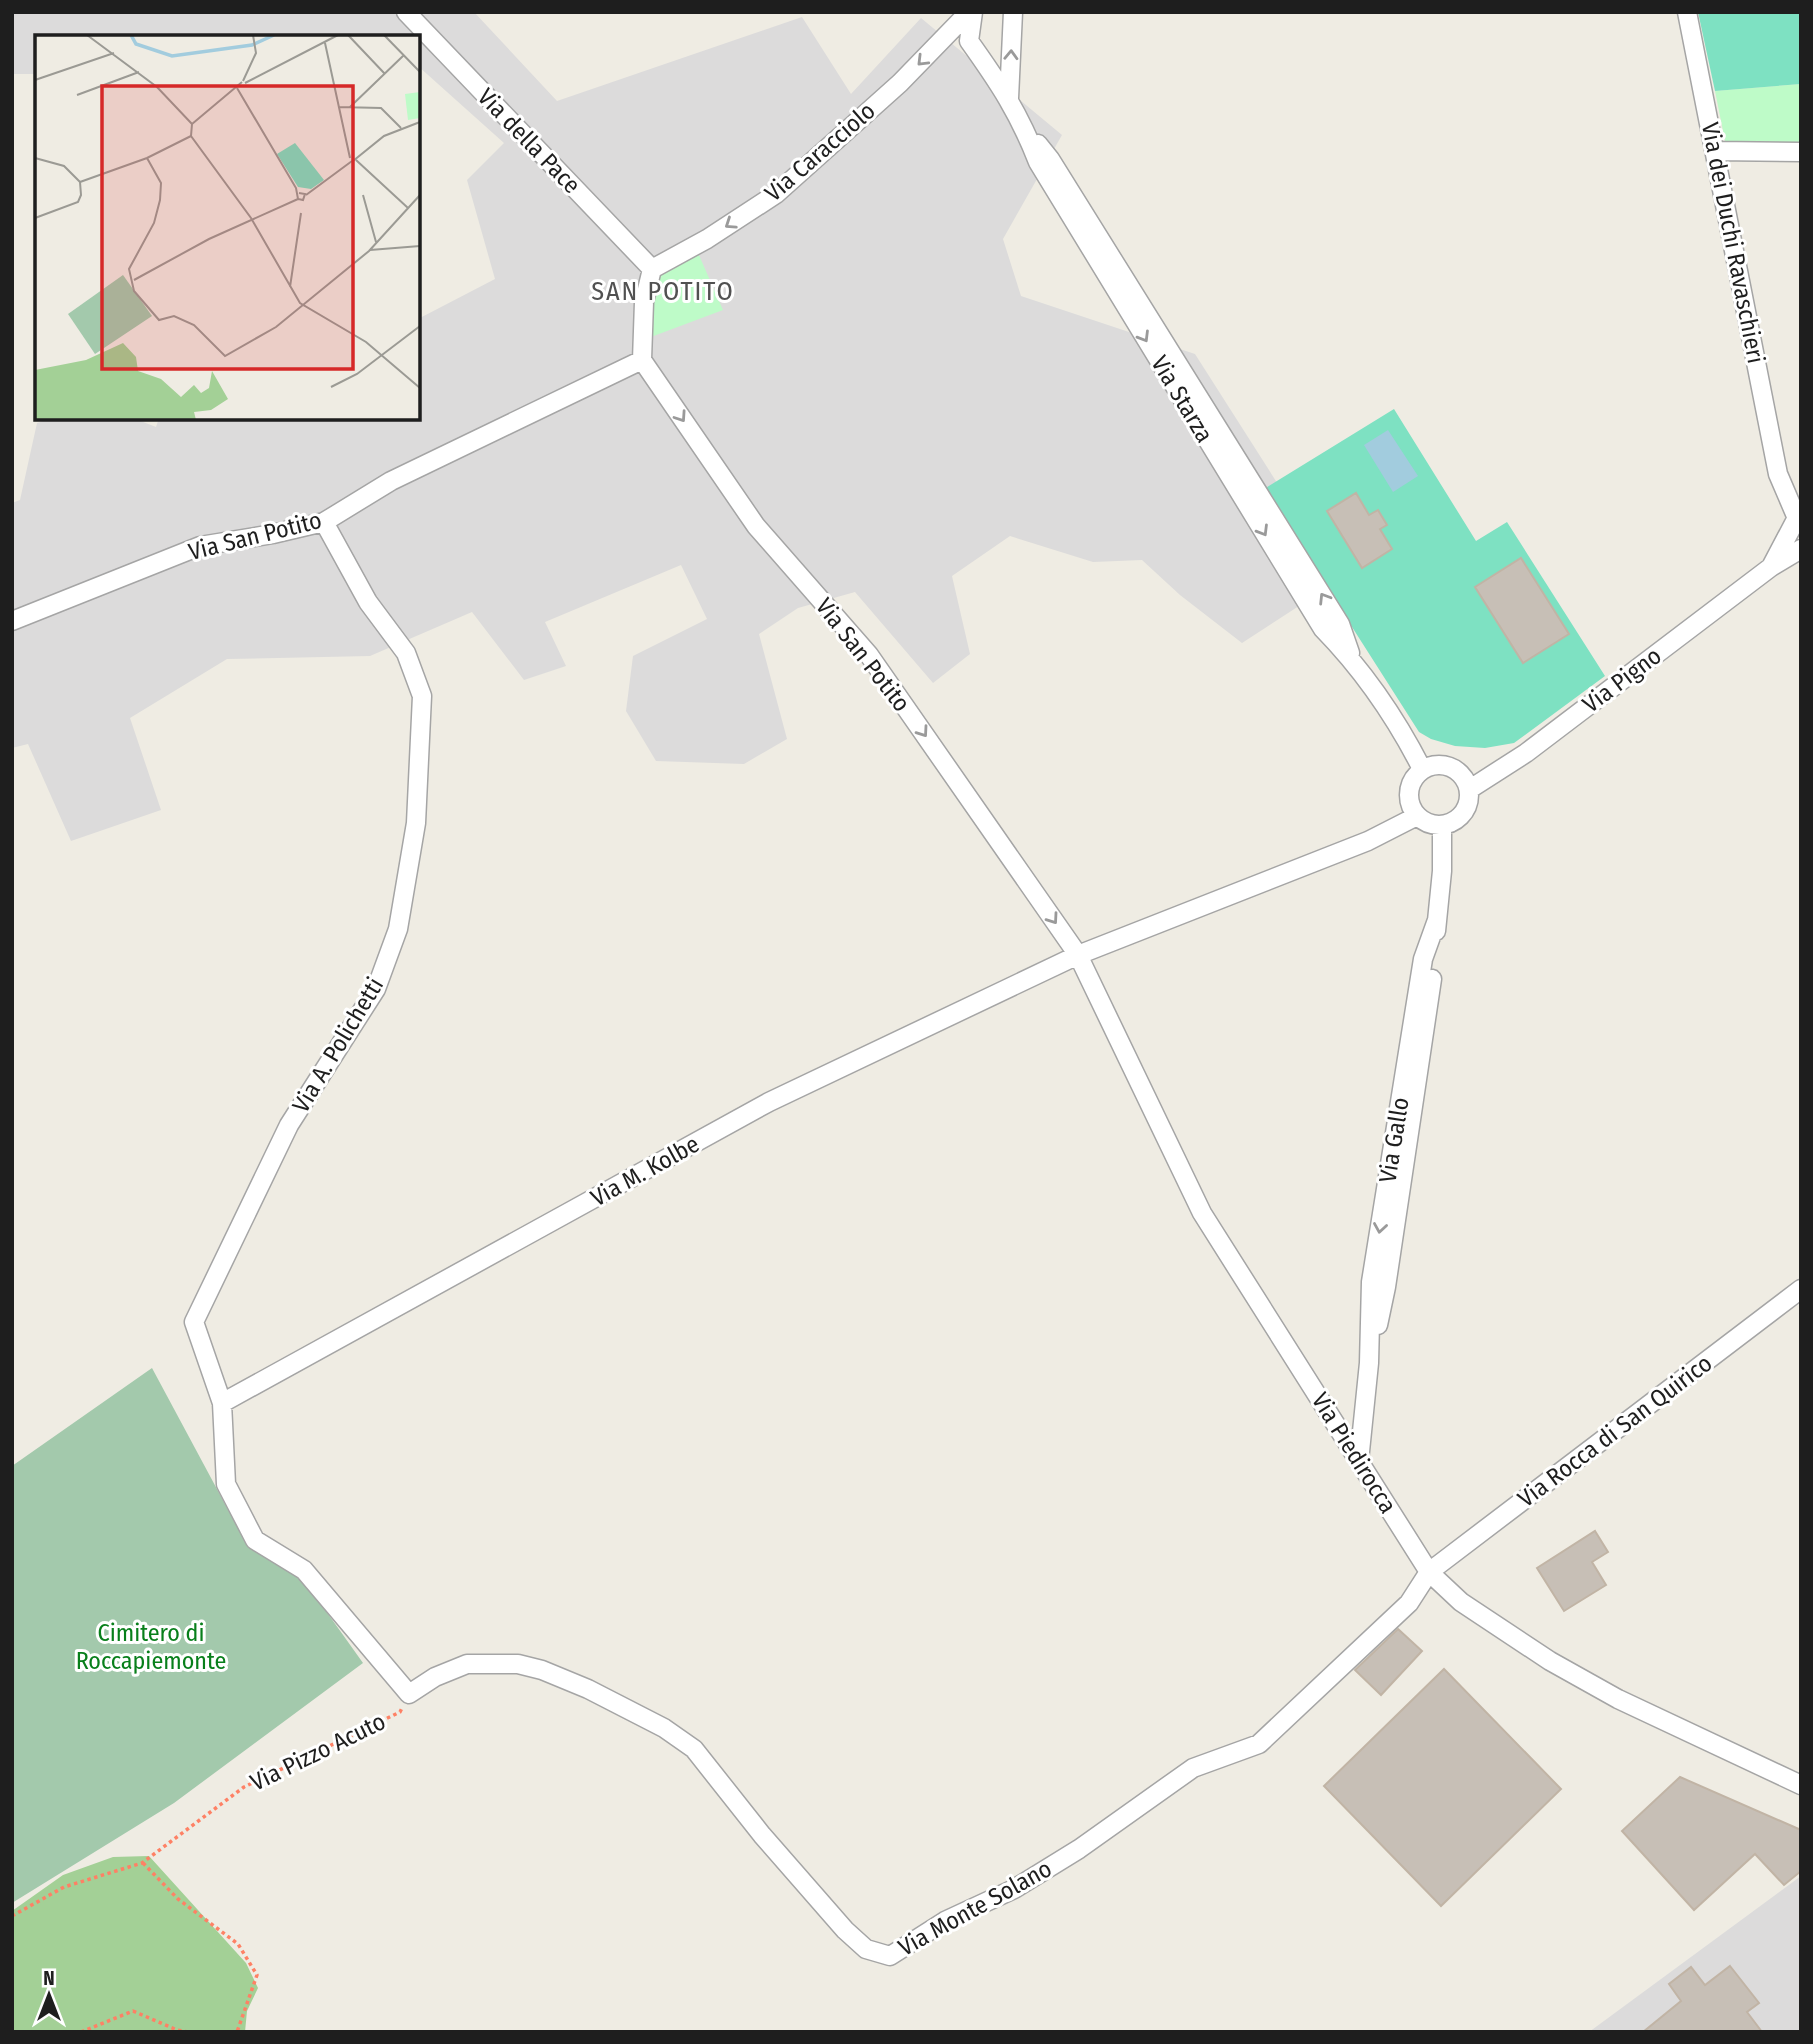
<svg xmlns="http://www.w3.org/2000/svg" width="1813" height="2044" font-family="'Fira Sans Condensed',sans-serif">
  <rect width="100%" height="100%" fill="#efece3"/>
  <path fill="#dcdbdb" d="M 12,12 L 474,12 L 557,101 L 802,17 L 851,94 L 921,18 L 1062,135 L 1003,239 L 1021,296 L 1195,354 L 1339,580 L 1242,643 L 1180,595 L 1142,560 L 1093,562 L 1010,536 L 952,576 L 970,654 L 933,683 L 855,592 L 798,608 L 759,634 L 787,739 L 744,764 L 656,761 L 626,711 L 633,656 L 707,619 L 681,565 L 545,622 L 566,666 L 524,680 L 472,612 L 370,656 L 227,659 L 130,718 L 161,810 L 71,841 L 28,744 L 12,748 L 12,503 L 20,500 L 37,423 L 52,418 L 133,418 L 156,427 L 159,418 L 418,418 L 418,319 L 495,279 L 467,180 L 504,143 L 418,66 L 418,37 L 37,37 L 37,74 L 12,74 Z
    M 1801,1876 L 1801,2032 L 1589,2032 Z"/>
  <path fill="#a3d096" d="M 149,1856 L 246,1963 L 258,1988 L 247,2011 L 245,2032 L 12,2032 L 12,1911 L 63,1875 L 113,1857 Z"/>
  <path fill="#a3c9ac" d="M 152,1368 L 247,1545 L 301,1576 L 363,1663 L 174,1803 L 12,1903 L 12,1466 Z"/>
  <path fill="#befbc8" d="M 1801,84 L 1801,149 L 1727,151 L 1715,91 Z
    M 695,246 L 723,310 L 643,340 L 652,269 Z"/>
  <path fill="#7ee1c2" d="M 1698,12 L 1800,12 L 1801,84 L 1715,91 Z
    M 1394,409 L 1476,541 L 1507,522 L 1605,676 L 1514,743 L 1485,748 L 1455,746 L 1431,739 L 1419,732 L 1264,489 Z"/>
  <path fill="#a2ccde" d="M 1388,430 L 1418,476 L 1393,492 L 1364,445 Z"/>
  <path fill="#c7bfb6" stroke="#c1b4a5" stroke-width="2" d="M 1356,493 L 1369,515 L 1378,510 L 1387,525 L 1380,529 L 1392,549 L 1362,568 L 1327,511 Z
    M 1521,558 L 1569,634 L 1523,663 L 1475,587 Z
    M 1595,1531 L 1608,1552 L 1592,1562 L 1606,1585 L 1564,1611 L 1537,1568 Z
    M 1398,1629 L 1422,1651 L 1381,1695 L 1355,1670 Z
    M 1444,1669 L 1561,1789 L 1441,1906 L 1324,1786 Z
    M 1680,1777 L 1801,1830 L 1801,1871 L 1784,1885 L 1755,1854 L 1694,1910 L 1622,1831 Z
    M 1730,1966 L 1759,2003 L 1747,2012 L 1762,2032 L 1643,2032 L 1681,2001 L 1669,1984 L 1691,1967 L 1705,1985 Z"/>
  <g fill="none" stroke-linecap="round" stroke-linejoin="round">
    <defs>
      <path id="street" d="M 406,12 L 652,269
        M 973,12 L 969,41 C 999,83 1019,113 1038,162 L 1323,629 C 1363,670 1396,718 1422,769
        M 1687,12 L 1778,474 L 1796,516
        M 1009,98 L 1013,12
        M 1038,144 L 1050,159 L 1340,624 L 1350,653
        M 1715,151 L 1801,152
        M 652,269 L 644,302 L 642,360 L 756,526 L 869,655 L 1078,955 L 1202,1213 L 1429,1572 L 1461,1602 L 1550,1661 L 1618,1699 L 1801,1785
        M 652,269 L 707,239 L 776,194 L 900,83 L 969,12
        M 324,522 L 368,602 L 406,653 L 422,696 L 416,823 L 398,929 L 376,989 L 289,1125 L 194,1322 L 222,1403 L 226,1484 L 255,1540 L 304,1570 L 409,1694 L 435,1677 L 467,1664 L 518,1664 L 542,1670 L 588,1689 L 664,1728 L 694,1749 L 762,1835 L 845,1930 L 866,1949 L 890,1956 L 945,1921 L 1014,1889 L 1079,1849 L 1193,1768 L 1259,1744 L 1409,1603 L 1429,1572 L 1801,1289
        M 1771,567 L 1801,510
        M 12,621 L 200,546 L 273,534 L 324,522 L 391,481 L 642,360
        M1409 795a30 30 0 1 1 60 0a30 30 0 1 1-60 0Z
        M 1470,789 L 1526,753 L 1771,567 L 1801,549
        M 1436,931 L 1442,871 L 1442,825
        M 1378,1325 L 1386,1287 L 1432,979
        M 222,1403 L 769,1102 L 1078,955 L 1368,841 L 1417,816
        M 1359,1461 L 1369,1363 L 1371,1282 L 1423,959 L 1437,920"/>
    </defs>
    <use href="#street" stroke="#a5a5a5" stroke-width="21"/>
    <path stroke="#fe8165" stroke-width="3.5" stroke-dasharray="3.5 3.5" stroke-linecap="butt" d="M 143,1863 L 178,1899 L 238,1944 L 257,1975 L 237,2032
      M 12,1916 L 64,1887 L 142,1863 L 244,1787 L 400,1712 L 402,1708
      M 81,2032 L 133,2011 L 177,2030 L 188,2032"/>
    <use href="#street" stroke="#fff" stroke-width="18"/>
  </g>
  <defs><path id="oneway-chevron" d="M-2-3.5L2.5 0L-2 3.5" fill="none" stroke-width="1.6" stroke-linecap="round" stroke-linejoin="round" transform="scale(1.75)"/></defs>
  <g stroke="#9a9a9a">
    <use href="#oneway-chevron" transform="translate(1011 55) rotate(-88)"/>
    <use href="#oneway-chevron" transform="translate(922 61) rotate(135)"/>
    <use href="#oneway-chevron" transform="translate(730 224) rotate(146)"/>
    <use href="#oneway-chevron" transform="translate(1144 337) rotate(59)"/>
    <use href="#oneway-chevron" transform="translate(681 417) rotate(56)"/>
    <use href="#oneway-chevron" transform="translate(1263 531) rotate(59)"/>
    <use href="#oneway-chevron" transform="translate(1324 598) rotate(-122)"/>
    <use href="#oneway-chevron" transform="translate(923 732) rotate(55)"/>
    <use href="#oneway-chevron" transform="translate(1053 919) rotate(55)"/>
    <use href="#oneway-chevron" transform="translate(1380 1228) rotate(99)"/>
  </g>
  <g text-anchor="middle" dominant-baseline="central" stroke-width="6" stroke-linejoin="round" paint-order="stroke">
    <g font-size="24" fill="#1e1e1e" stroke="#fff">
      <text transform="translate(529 141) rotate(46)">Via della Pace</text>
      <text transform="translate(820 152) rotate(-41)">Via Caracciolo</text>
      <text transform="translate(1733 243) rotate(79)">Via dei Duchi Ravaschieri</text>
      <text transform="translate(1182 399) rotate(59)">Via Starza</text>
      <text transform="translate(255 536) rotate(-14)">Via San Potito</text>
      <text transform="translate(863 655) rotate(52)">Via San Potito</text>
      <text transform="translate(1622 680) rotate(-37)">Via Pigno</text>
      <text transform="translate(338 1045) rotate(-59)">Via A. Polichetti</text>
      <text transform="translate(1394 1140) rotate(-81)">Via Gallo</text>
      <text transform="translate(645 1171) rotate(-29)">Via M. Kolbe</text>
      <text transform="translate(1615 1431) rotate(-37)">Via Rocca di San Quirico</text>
      <text transform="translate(1354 1453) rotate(58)">Via Piedirocca</text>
      <text transform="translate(318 1752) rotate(-26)">Via Pizzo Acuto</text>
      <text transform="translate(975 1908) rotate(-29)">Via Monte Solano</text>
    </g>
    <g font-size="24" fill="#087f1b" stroke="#fff">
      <text x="151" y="1633">Cimitero di<tspan x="151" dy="28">Roccapiemonte</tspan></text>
    </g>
    <g font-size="26" letter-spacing="2" fill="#515151" stroke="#fff">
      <text x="663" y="291">SAN POTITO</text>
    </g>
  </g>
  <g transform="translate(35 35)">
    <rect width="385" height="385" fill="#efece3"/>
    <path d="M 88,308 L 101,322 L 103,336 L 126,344 L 146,362 L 159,350 L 166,358 L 174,353 L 177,336 L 193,364 L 176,375 L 159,377 L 161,385 L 0,385 L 0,335 L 51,325 Z" fill="#a3d096"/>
    <path d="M 88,240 L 117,281 L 60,319 L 33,279 Z" fill="#a3c9ac"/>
    <path d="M 385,57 L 385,83 L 373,85 L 370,59 Z" fill="#befbc8"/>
    <path d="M 260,108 L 289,145 L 276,154 L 263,152 L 242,119 Z" fill="#7ee1c2"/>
    <path fill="none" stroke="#a2ccde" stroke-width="3.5" d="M 96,0 L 101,9 L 137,21 L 217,10 L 239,0"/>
    <path fill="none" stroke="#9b9a94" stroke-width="2" d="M 52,0 L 122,52 L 157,89M 313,0 L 350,39M 349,0 L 385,37M 290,8 L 315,123M 0,45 L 79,18M 208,46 L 221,18 L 218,0M 210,48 L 303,0M 202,53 L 261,153 L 263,164 L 268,165 L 270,159 L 264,158M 42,60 L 104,37M 304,72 L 346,73 L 366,93M 315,72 L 369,20M 157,89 L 156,101 L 216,183 L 265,268 L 331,307 L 385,353M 157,89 L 207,47M 0,123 L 29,131 L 45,147 L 46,160 L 43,167 L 0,183M 112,123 L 126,148 L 125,165 L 119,188 L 94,234 L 99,256 L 124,285 L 139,281 L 159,290 L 190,321 L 241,292 L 334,216 L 385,160M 321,125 L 373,173M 318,126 L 349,101 L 385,87M 45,147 L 112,123 L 156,101M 271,160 L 317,126M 328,160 L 341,207M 335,215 L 385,211M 99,245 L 174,204 L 263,164M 255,252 L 266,178M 296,352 L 322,339 L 385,291"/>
    <path fill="#d62828" fill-opacity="0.15" stroke="#d62828" stroke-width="3.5" d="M 67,51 L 318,51 L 318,334 L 67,334 Z"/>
    <rect width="385" height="385" fill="none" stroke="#1e1e1e" stroke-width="3.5"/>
  </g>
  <rect width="1813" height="2044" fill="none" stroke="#1e1e1e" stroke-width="28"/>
  <g transform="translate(49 1995)" stroke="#ffffff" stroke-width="5" paint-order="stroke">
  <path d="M0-5L12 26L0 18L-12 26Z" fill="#1e1e1e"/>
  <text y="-10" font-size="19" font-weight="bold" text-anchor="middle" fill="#1e1e1e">N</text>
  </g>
</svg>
